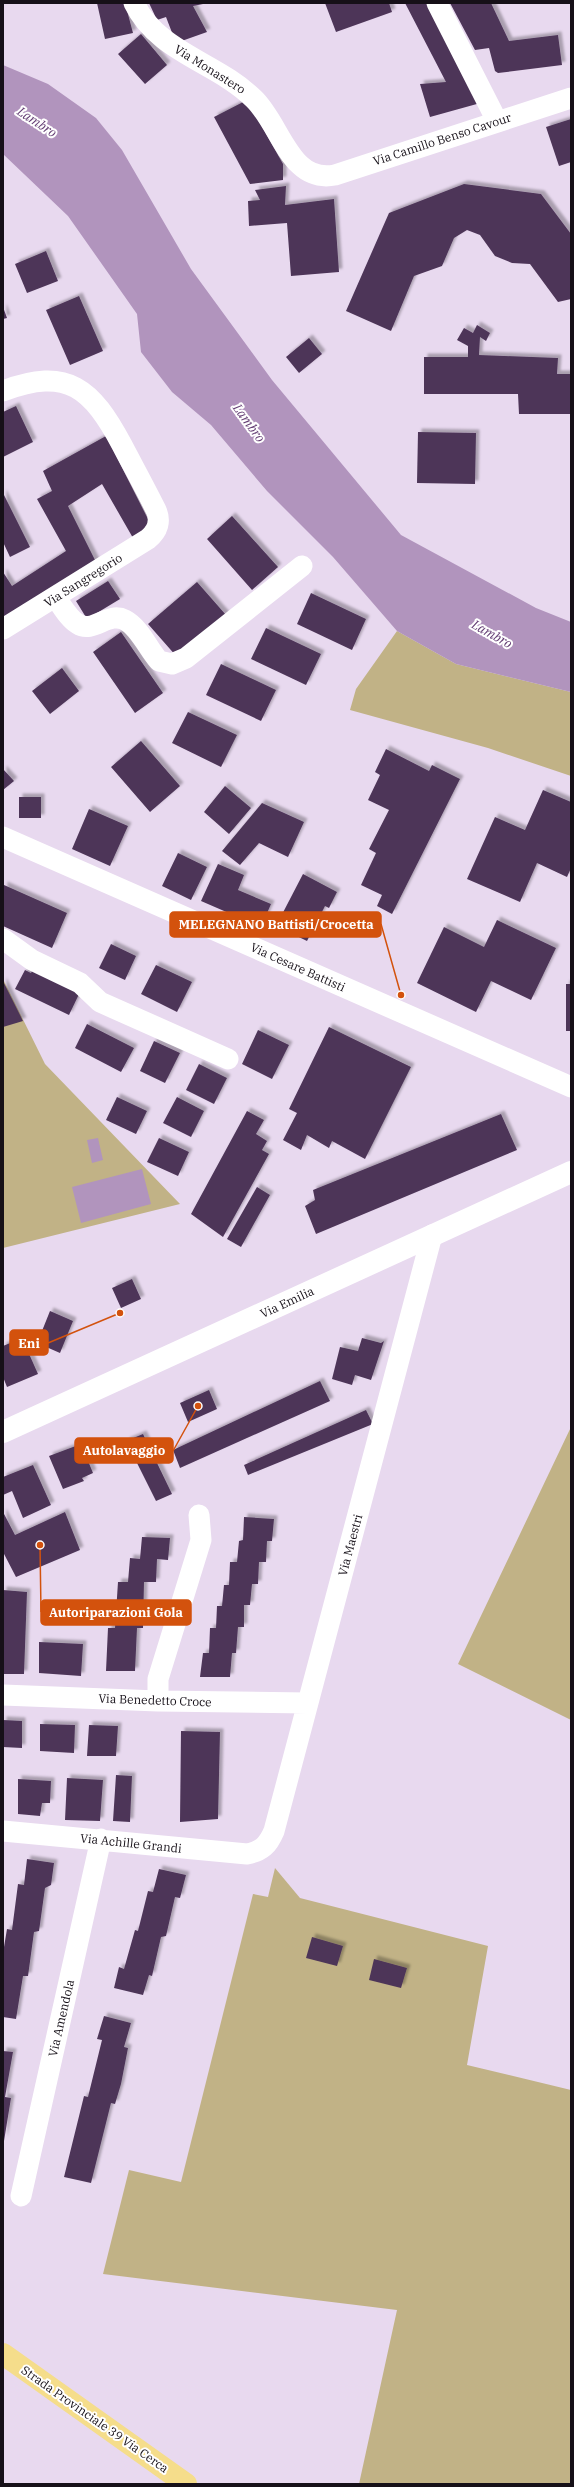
<svg xmlns="http://www.w3.org/2000/svg" width="574" height="2487" font-family="'IBM Plex Serif',serif">
  <defs>
    <filter id="shadow"><feDropShadow dx="3.5" dy="-3.5" stdDeviation="1" flood-color="#0004"/></filter>
  </defs>
  <rect width="100%" height="100%" fill="#e8d9ef"/>
  <path fill="#c1b286" d="M 397,631 L 456,664 L 571,692 L 571,776 L 488,748 L 350,710 L 356,689 Z
    M 3,979 L 45,1064 L 180,1204 L 3,1248 Z
    M 571,1427 L 571,1720 L 458,1664 Z
    M 275,1868 L 300,1898 L 488,1946 L 467,2065 L 571,2090 L 571,2484 L 359,2484 L 397,2310 L 103,2274 L 129,2170 L 181,2182 L 253,1894 L 268,1897 Z"/>
  <path fill="#b194bd" d="M 3,65 L 48,84 L 96,118 L 122,150 L 191,269 L 272,380 L 401,535 L 536,608 L 571,622 L 571,692 L 456,664 L 397,631 L 333,557 L 267,491 L 211,425 L 172,392 L 141,352 L 137,314 L 68,216 L 3,154 Z
    M 98,1138 L 103,1160 L 92,1163 L 87,1140 Z
    M 142,1169 L 151,1204 L 81,1223 L 72,1187 Z"/>
  <path fill="#4d3558" filter="url(#shadow)" d="M 97,3 L 125,3 L 133,33 L 105,39 Z
    M 149,3 L 208,3 L 193,6 L 207,32 L 176,43 L 166,17 L 157,20 Z
    M 325,3 L 389,3 L 392,12 L 336,32 Z
    M 405,3 L 432,3 L 484,102 L 430,117 L 420,84 L 446,82 Z
    M 450,3 L 491,3 L 509,41 L 558,35 L 562,65 L 498,73 L 495,71 L 489,48 L 475,50 Z
    M 141,34 L 167,65 L 145,84 L 118,54 Z
    M 247,100 L 283,164 L 283,180 L 250,184 L 214,117 Z
    M 571,119 L 571,162 L 559,166 L 546,127 Z
    M 464,184 L 541,194 L 571,234 L 571,299 L 558,302 L 530,264 L 512,263 L 495,256 L 480,235 L 467,230 L 454,238 L 442,266 L 414,276 L 391,331 L 346,311 L 389,213 Z
    M 286,186 L 285,205 L 334,199 L 339,272 L 291,276 L 287,223 L 249,226 L 248,201 L 260,200 L 255,190 Z
    M 46,251 L 58,281 L 27,293 L 15,264 Z
    M 79,296 L 103,351 L 70,365 L 46,310 Z
    M 3,307 L 7,318 L 3,319 Z
    M 477,325 L 490,333 L 486,341 L 480,337 L 479,355 L 558,358 L 557,374 L 571,374 L 571,414 L 519,414 L 518,394 L 424,394 L 424,357 L 468,357 L 468,346 L 457,340 L 464,328 L 473,333 Z
    M 309,338 L 322,354 L 299,373 L 286,357 Z
    M 16,406 L 33,442 L 3,457 L 3,412 Z
    M 418,432 L 476,433 L 475,484 L 417,483 Z
    M 106,436 L 152,527 L 133,538 L 102,484 L 68,506 L 97,564 L 3,621 L 3,572 L 12,586 L 66,551 L 37,499 L 52,491 L 43,471 Z
    M 3,493 L 30,547 L 10,557 L 3,542 Z
    M 232,516 L 278,567 L 252,590 L 207,539 Z
    M 108,581 L 120,599 L 87,619 L 76,601 Z
    M 197,582 L 226,615 L 177,657 L 148,624 Z
    M 311,593 L 366,619 L 352,650 L 297,624 Z
    M 266,628 L 321,654 L 306,685 L 251,659 Z
    M 121,632 L 163,693 L 135,713 L 93,652 Z
    M 221,664 L 276,690 L 261,721 L 206,695 Z
    M 62,668 L 79,691 L 50,714 L 32,691 Z
    M 188,712 L 237,735 L 221,767 L 172,743 Z
    M 141,741 L 180,786 L 150,812 L 111,767 Z
    M 386,749 L 429,771 L 432,765 L 460,779 L 392,914 L 377,906 L 382,895 L 361,885 L 376,853 L 369,849 L 389,810 L 368,800 L 380,775 L 375,772 Z
    M 3,769 L 14,781 L 3,790 Z
    M 225,786 L 251,808 L 229,834 L 204,812 Z
    M 543,790 L 571,802 L 571,868 L 567,877 L 537,863 L 520,902 L 467,879 L 495,817 L 525,830 Z
    M 19,797 L 41,797 L 41,818 L 19,818 Z
    M 262,803 L 304,822 L 288,857 L 259,843 L 240,865 L 222,851 Z
    M 89,809 L 128,826 L 110,866 L 72,849 Z
    M 178,853 L 207,867 L 191,900 L 162,886 Z
    M 218,864 L 244,875 L 238,890 L 271,904 L 261,927 L 201,901 Z
    M 303,874 L 337,892 L 329,908 L 325,906 L 307,941 L 276,926 Z
    M 4,885 L 67,913 L 52,948 L 3,926 Z
    M 497,920 L 556,948 L 531,1000 L 491,981 L 476,1012 L 417,983 L 444,927 L 484,947 Z
    M 111,944 L 136,956 L 125,980 L 99,968 Z
    M 156,965 L 192,982 L 177,1012 L 141,994 Z
    M 33,969 L 80,992 L 69,1015 L 15,989 L 25,970 L 31,973 Z
    M 3,981 L 23,1021 L 3,1027 Z
    M 566,984 L 571,984 L 571,1031 L 566,1031 Z
    M 87,1024 L 134,1048 L 121,1072 L 75,1048 Z
    M 329,1027 L 411,1067 L 365,1159 L 332,1141 L 329,1148 L 307,1135 L 301,1150 L 283,1140 L 297,1113 L 289,1109 Z
    M 258,1030 L 289,1045 L 272,1079 L 242,1064 Z
    M 154,1041 L 180,1053 L 165,1083 L 140,1071 Z
    M 199,1064 L 227,1078 L 214,1104 L 186,1090 Z
    M 117,1097 L 147,1111 L 136,1134 L 106,1120 Z
    M 177,1097 L 204,1111 L 191,1137 L 163,1123 Z
    M 247,1111 L 264,1120 L 256,1134 L 267,1141 L 262,1150 L 269,1154 L 223,1237 L 191,1214 Z
    M 501,1114 L 517,1150 L 316,1234 L 305,1206 L 315,1200 L 313,1190 Z
    M 159,1138 L 189,1152 L 178,1176 L 147,1162 Z
    M 257,1187 L 270,1195 L 241,1247 L 227,1239 Z
    M 132,1279 L 141,1299 L 121,1308 L 112,1288 Z
    M 50,1311 L 73,1321 L 60,1353 L 44,1346 L 47,1339 L 40,1336 Z
    M 22,1338 L 38,1374 L 7,1387 L 3,1377 L 3,1346 Z
    M 362,1338 L 381,1343 L 384,1341 L 371,1380 L 355,1375 L 352,1385 L 332,1379 L 340,1347 L 358,1351 Z
    M 320,1381 L 330,1401 L 180,1468 L 173,1450 Z
    M 209,1390 L 217,1409 L 188,1422 L 180,1403 Z
    M 366,1410 L 373,1424 L 248,1475 L 244,1465 Z
    M 143,1434 L 172,1494 L 156,1501 L 126,1441 Z
    M 81,1444 L 93,1473 L 82,1478 L 84,1481 L 63,1489 L 49,1456 Z
    M 33,1465 L 51,1505 L 23,1518 L 12,1491 L 3,1495 L 3,1477 Z
    M 3,1512 L 15,1535 L 65,1512 L 80,1550 L 16,1577 L 3,1552 Z
    M 244,1517 L 274,1519 L 272,1541 L 267,1541 L 266,1562 L 259,1562 L 258,1584 L 252,1584 L 250,1605 L 244,1605 L 244,1627 L 238,1627 L 236,1653 L 232,1653 L 230,1677 L 200,1677 L 203,1653 L 209,1653 L 210,1628 L 216,1628 L 217,1606 L 222,1606 L 224,1585 L 229,1585 L 230,1562 L 237,1562 L 239,1541 L 243,1540 Z
    M 142,1537 L 170,1538 L 168,1560 L 157,1559 L 156,1582 L 144,1582 L 143,1628 L 137,1628 L 135,1671 L 106,1671 L 108,1628 L 115,1628 L 118,1582 L 128,1582 L 130,1558 L 140,1559 Z
    M 3,1590 L 27,1592 L 24,1674 L 3,1674 Z
    M 39,1642 L 83,1644 L 81,1676 L 39,1673 Z
    M 3,1720 L 22,1721 L 22,1748 L 3,1747 Z
    M 40,1724 L 75,1725 L 74,1753 L 40,1751 Z
    M 89,1725 L 118,1726 L 116,1756 L 87,1756 Z
    M 181,1731 L 220,1732 L 218,1819 L 180,1822 Z
    M 116,1775 L 132,1776 L 130,1822 L 113,1821 Z
    M 67,1778 L 103,1780 L 100,1821 L 65,1820 Z
    M 18,1779 L 51,1781 L 50,1803 L 42,1803 L 40,1816 L 18,1814 Z
    M 27,1859 L 54,1863 L 51,1885 L 45,1888 L 39,1931 L 34,1932 L 28,1976 L 23,1976 L 16,2019 L 3,2017 L 3,1953 L 7,1929 L 12,1930 L 18,1884 L 24,1885 Z
    M 159,1869 L 186,1875 L 180,1898 L 175,1897 L 166,1936 L 161,1937 L 152,1976 L 149,1975 L 143,1995 L 114,1988 L 119,1967 L 124,1969 L 135,1930 L 138,1931 L 148,1891 L 153,1892 Z
    M 312,1937 L 343,1946 L 337,1966 L 306,1958 Z
    M 374,1959 L 407,1968 L 401,1988 L 369,1980 Z
    M 104,2016 L 131,2023 L 124,2047 L 128,2048 L 121,2084 L 115,2104 L 111,2103 L 91,2183 L 64,2177 L 84,2096 L 88,2097 L 102,2040 L 97,2039 Z
    M 3,2051 L 13,2052 L 5,2097 L 11,2098 L 4,2141 Z"/>
  <g fill="none" stroke-linecap="round" stroke-linejoin="round">
    <path stroke="#fff" stroke-width="21" d="M 134,3 C 158,53 217,62 254,99 C 281,125 290,184 335,175 L 571,98
      M 437,3 L 497,121
      M 3,391 C 68,366 92,389 122,445 C 133,466 145,488 156,510 C 161,521 158,531 148,539 L 3,629
      M 56,598 C 62,606 69,619 78,624 C 93,634 108,611 125,620 C 140,628 148,649 159,661 L 172,664 L 186,658 L 302,566
      M 3,837 L 571,1087
      M 3,939 L 32,960 L 80,983 L 100,1002 L 228,1059
      M 3,1695 L 158,1701 L 308,1703
      M 158,1701 L 158,1679 L 201,1540 L 199,1515
      M 3,1831 L 247,1854 C 262,1851 268,1845 274,1831 L 432,1235
      M 21,2196 L 101,1839"/>
    <path stroke="#fff" stroke-width="22" d="M 3,1432 L 571,1172"/>
    <path stroke="#f5dd8b" stroke-width="22" d="M 3,2354 L 186,2484"/>
  </g>
  <g text-anchor="middle" dominant-baseline="central" stroke-width="4" stroke-linejoin="round" paint-order="stroke">
    <g font-size="12" fill="#161018" stroke="#fff">
      <text transform="translate(210 69) rotate(32)">Via Monastero</text>
      <text transform="translate(442 139) rotate(-18)">Via Camillo Benso Cavour</text>
      <text transform="translate(83 580) rotate(-32)">Via Sangregorio</text>
      <text transform="translate(298 967) rotate(24)">Via Cesare Battisti</text>
      <text transform="translate(287 1302) rotate(-25)">Via Emilia</text>
      <text transform="translate(350 1545) rotate(-75)">Via Maestri</text>
      <text transform="translate(155 1700) rotate(2)">Via Benedetto Croce</text>
      <text transform="translate(131 1843) rotate(6)">Via Achille Grandi</text>
      <text transform="translate(61 2018) rotate(-77)">Via Amendola</text>
      <text transform="translate(95 2419) rotate(35)">Strada Provinciale 39 Via Cerca</text>
    </g>
    <g font-size="13" font-style="italic" fill="#633d73" stroke="#fff">
      <text transform="translate(37 122) rotate(33)">Lambro</text>
      <text transform="translate(249 423) rotate(54)">Lambro</text>
      <text transform="translate(492 634) rotate(29)">Lambro</text>
    </g>
  </g>
  <path fill="none" stroke="#d3520d" stroke-width="1.5" d="M401 995L381 924M120 1313L48 1343M198 1406L173 1451M40 1545L41 1612"/>
  <g fill="#d3520d" stroke="#fff" stroke-width="1.5">
    <circle cx="401" cy="995" r="4"/>
    <circle cx="120" cy="1313" r="4"/>
    <circle cx="198" cy="1406" r="4"/>
    <circle cx="40" cy="1545" r="4"/>
  </g>
  <g fill="#d3520d" stroke="#d3520d" stroke-width="1.5">
    <rect x="170" y="912" width="211" height="25" rx="4"/>
    <rect x="10" y="1330" width="38" height="25" rx="4"/>
    <rect x="75" y="1438" width="98" height="25" rx="4"/>
    <rect x="41" y="1600" width="150" height="25" rx="4"/>
  </g>
  <g font-size="13" text-anchor="middle" font-weight="bold" fill="#fff">
    <text x="276" y="929">MELEGNANO Battisti/Crocetta</text>
    <text x="29" y="1348">Eni</text>
    <text x="124" y="1455">Autolavaggio</text>
    <text x="116" y="1617">Autoriparazioni Gola</text>
  </g>
  <rect width="574" height="2487" fill="none" stroke="#161018" stroke-width="8"/>
</svg>
